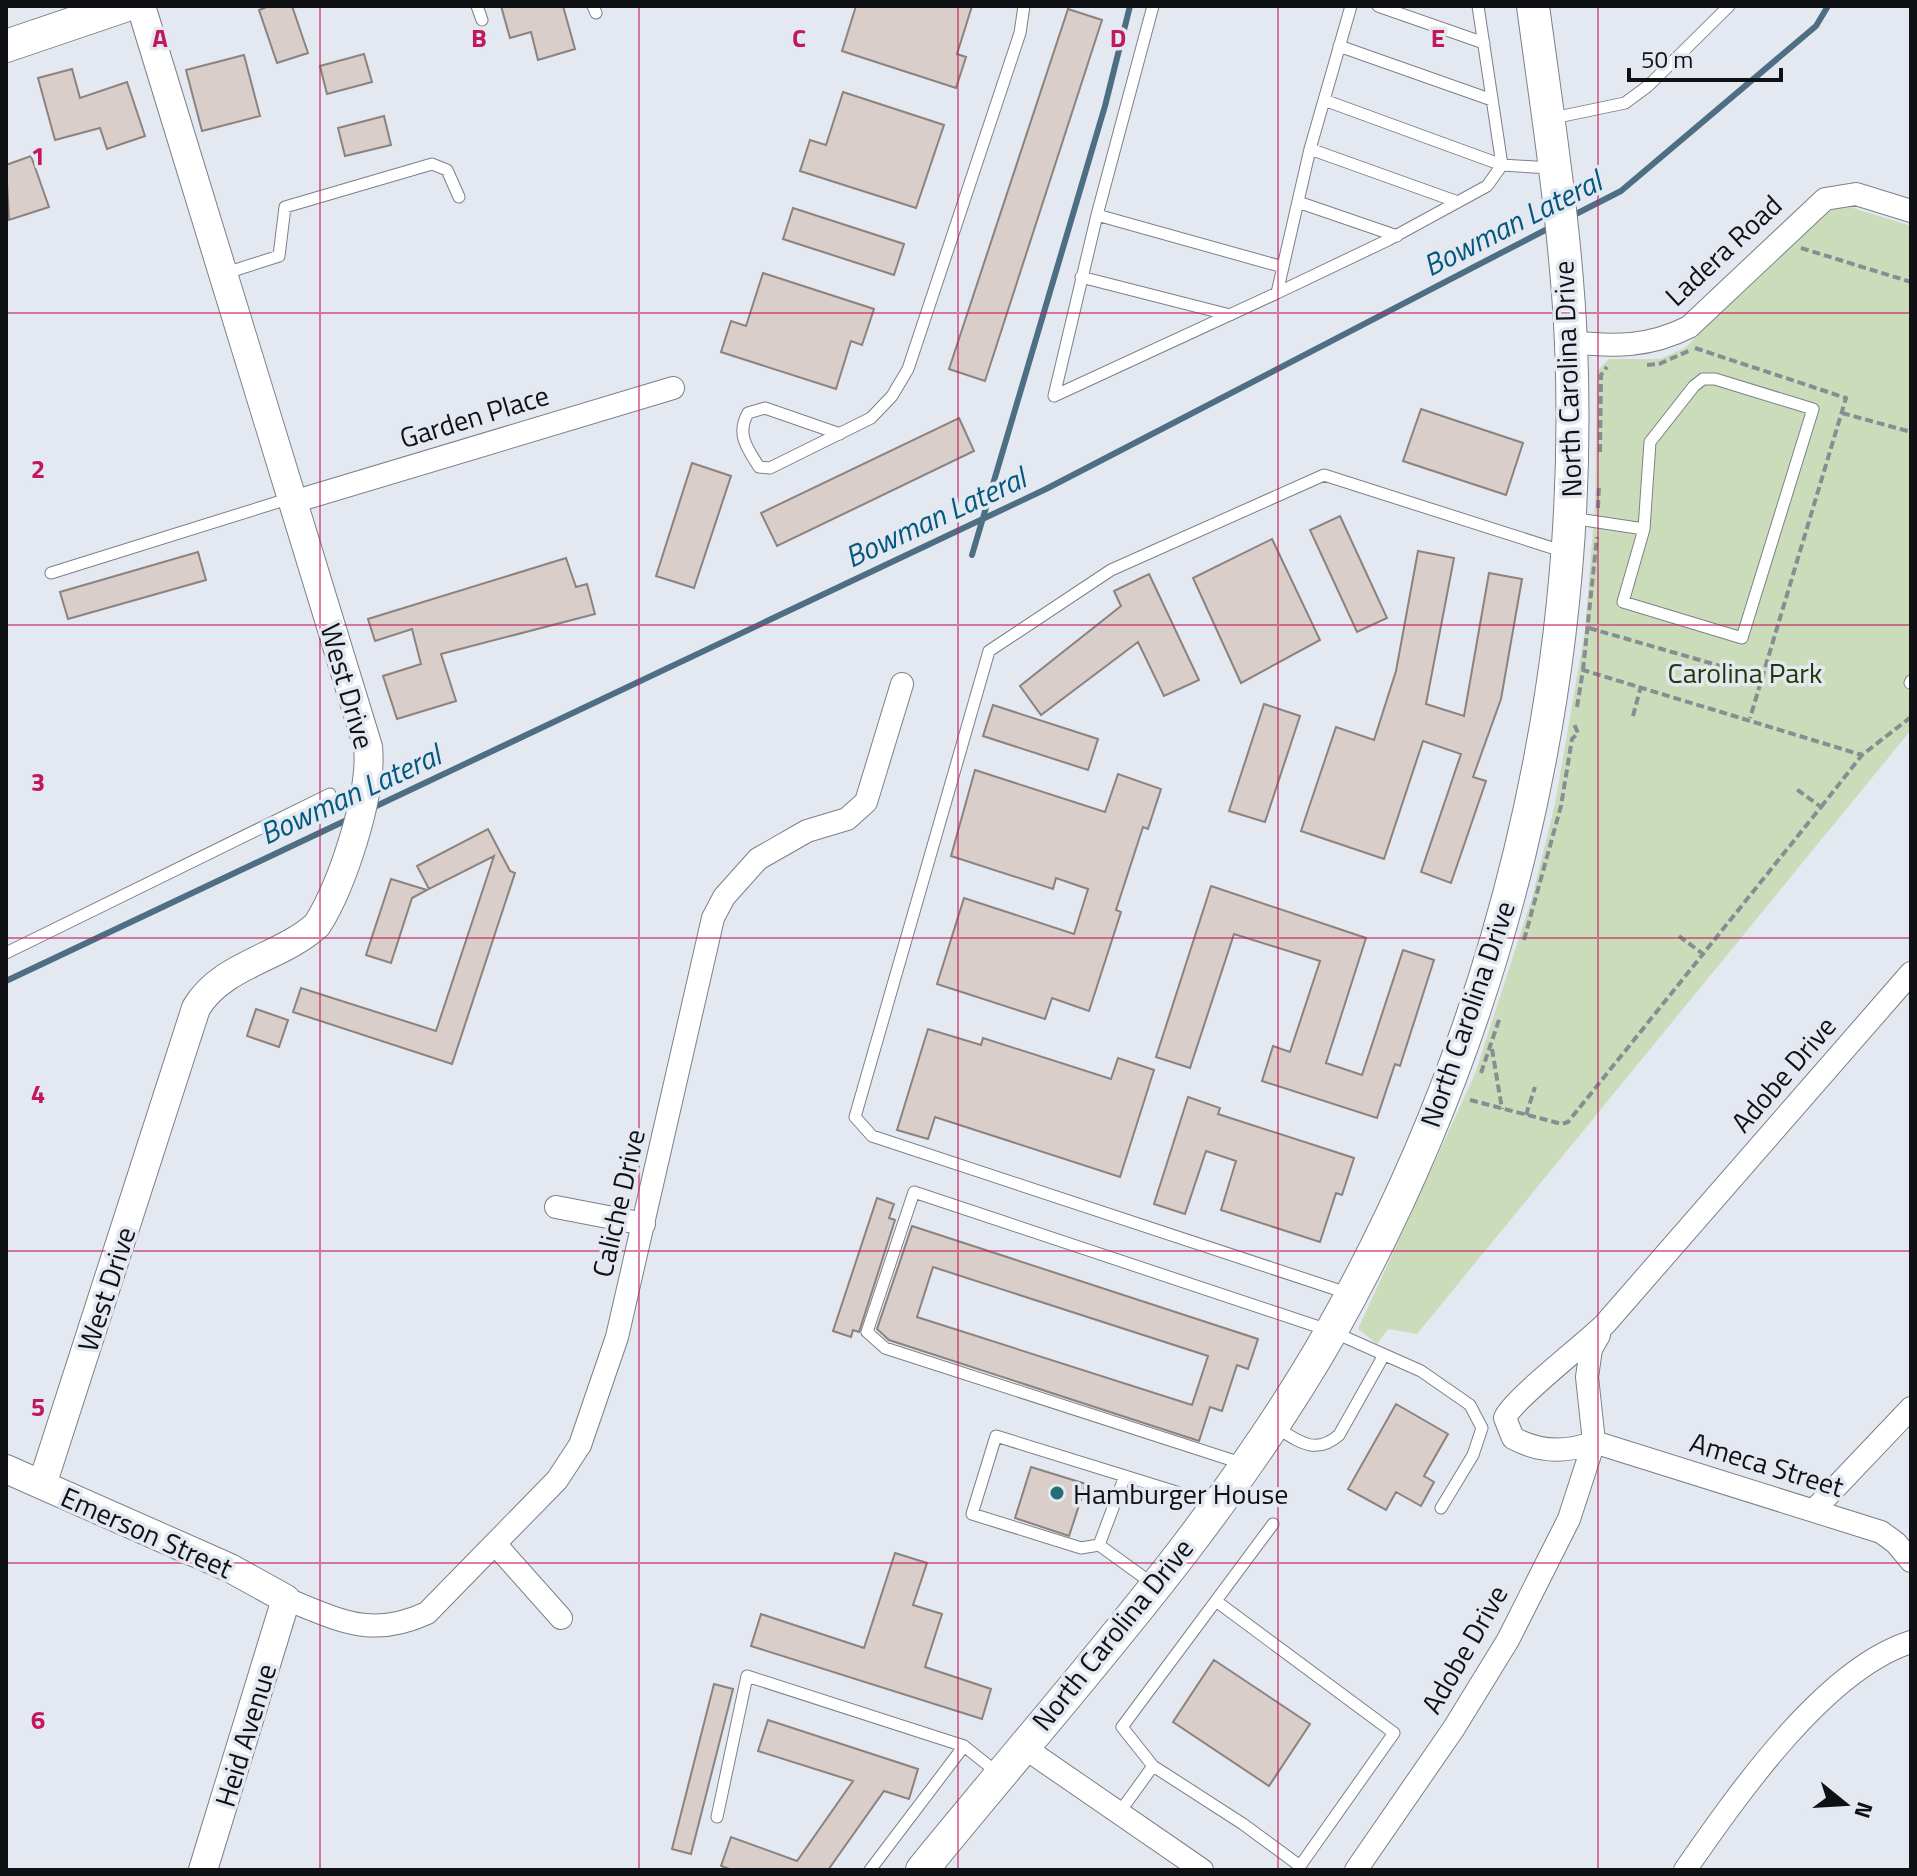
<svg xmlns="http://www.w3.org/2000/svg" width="1917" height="1876" font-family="'Titillium Web',sans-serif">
  <rect width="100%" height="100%" fill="#e3e8f1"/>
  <path fill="#cadcba" d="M 1837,203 L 1911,226 L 1911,730 L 1417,1334 L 1388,1329 L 1377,1344 L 1358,1329 L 1475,1074 L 1532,898 L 1555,804 L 1585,630 L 1595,505 L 1597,371 L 1609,359 L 1660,359 L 1685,348 L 1812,219 Z"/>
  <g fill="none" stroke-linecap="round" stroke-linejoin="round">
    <path stroke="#4e6e83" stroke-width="6" d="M 1570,217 L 1621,191 L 1816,26 L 1828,6
      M 972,555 L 1105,106 L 1130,6
      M 372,808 L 1046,489 L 1553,226
      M 6,981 L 351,818"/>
  </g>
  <path fill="#d9cec9" stroke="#8c827e" stroke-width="2" fill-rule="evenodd" d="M 269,6 L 292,6 L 308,53 L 277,63 L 259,10 Z
    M 501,6 L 563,6 L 575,49 L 538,60 L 531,32 L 510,38 Z
    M 856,6 L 972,6 L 957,54 L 966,57 L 956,88 L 842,51 Z
    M 1068,9 L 1102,20 L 985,381 L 949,369 Z
    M 364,54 L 372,82 L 327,94 L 320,66 Z
    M 244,55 L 260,116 L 202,131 L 186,70 Z
    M 72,69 L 80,98 L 127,82 L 145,136 L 107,149 L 100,128 L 55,140 L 38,78 Z
    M 843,92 L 944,125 L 916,208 L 800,171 L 810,140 L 826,145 Z
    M 384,116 L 391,145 L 345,156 L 338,128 Z
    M 31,156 L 49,207 L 9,220 L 6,165 Z
    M 793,208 L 904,244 L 894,275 L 783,239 Z
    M 763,273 L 874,309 L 862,345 L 851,341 L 836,389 L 721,352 L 731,321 L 746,326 Z
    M 1421,409 L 1523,443 L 1506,495 L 1403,461 Z
    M 959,418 L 974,451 L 777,546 L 761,513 Z
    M 692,463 L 731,476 L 694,588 L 656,576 Z
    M 1340,516 L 1387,618 L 1357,632 L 1310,530 Z
    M 1272,539 L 1320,640 L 1241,683 L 1193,578 Z
    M 1418,551 L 1454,558 L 1426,704 L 1464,716 L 1489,573 L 1522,579 L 1501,699 L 1473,777 L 1486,781 L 1451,883 L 1421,872 L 1461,754 L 1423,741 L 1384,859 L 1301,831 L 1336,727 L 1374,740 L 1396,671 Z
    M 198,552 L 206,580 L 68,619 L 60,592 Z
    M 566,558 L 576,587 L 587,584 L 595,614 L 441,654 L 456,701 L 397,719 L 383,676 L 421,664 L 412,629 L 375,641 L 368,619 Z
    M 1149,574 L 1199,680 L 1164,696 L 1138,642 L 1041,715 L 1020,686 L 1121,606 L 1114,591 Z
    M 1264,704 L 1300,716 L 1265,822 L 1229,811 Z
    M 993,705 L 1098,739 L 1088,770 L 983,736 Z
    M 975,770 L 1105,812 L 1118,774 L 1161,789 L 1148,829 L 1143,827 L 1116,910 L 1121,912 L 1089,1011 L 1052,998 L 1045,1019 L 937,984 L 964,898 L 1074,934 L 1088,889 L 1056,878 L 1053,889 L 951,856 Z
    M 488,829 L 510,871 L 515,873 L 452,1064 L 293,1012 L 301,988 L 436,1031 L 494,856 L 429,889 L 417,866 Z
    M 391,879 L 427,890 L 412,898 L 391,963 L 366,955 Z
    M 1211,886 L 1366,938 L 1326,1063 L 1362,1075 L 1403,950 L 1434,960 L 1400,1066 L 1395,1064 L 1377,1118 L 1262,1081 L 1273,1046 L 1290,1052 L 1320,961 L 1234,934 L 1190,1068 L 1156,1057 Z
    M 256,1009 L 288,1020 L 279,1047 L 247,1036 Z
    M 928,1029 L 981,1045 L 983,1038 L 1111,1079 L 1118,1058 L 1154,1070 L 1120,1177 L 935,1117 L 928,1139 L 897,1130 Z
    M 1188,1097 L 1220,1108 L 1218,1114 L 1354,1158 L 1342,1195 L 1336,1193 L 1320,1242 L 1221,1210 L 1236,1161 L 1206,1151 L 1185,1214 L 1154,1204 Z
    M 877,1198 L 894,1204 L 889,1218 L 895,1220 L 859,1332 L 853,1330 L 851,1337 L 833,1331 Z
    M 912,1226 L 1258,1339 L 1248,1369 L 1237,1365 L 1222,1411 L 1210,1407 L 1199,1441 L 889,1340 L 877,1329 ZM 933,1267 L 1208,1356 L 1192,1405 L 917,1317 Z
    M 1396,1404 L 1448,1434 L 1424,1476 L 1434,1482 L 1421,1506 L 1396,1492 L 1386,1510 L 1348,1489 Z
    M 1031,1467 L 1086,1484 L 1069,1536 L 1015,1518 Z
    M 895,1553 L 927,1563 L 913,1605 L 942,1614 L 925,1667 L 991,1689 L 982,1719 L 751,1646 L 761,1614 L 864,1648 Z
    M 1214,1660 L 1310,1724 L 1269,1786 L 1173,1722 Z
    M 714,1684 L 733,1689 L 691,1854 L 672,1849 Z
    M 768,1720 L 918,1769 L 909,1799 L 884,1791 L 828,1870 L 732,1870 L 721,1866 L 731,1837 L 797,1861 L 853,1781 L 758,1751 Z"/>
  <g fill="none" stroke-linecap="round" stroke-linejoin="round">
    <defs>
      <path id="service" d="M 477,6 L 482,20
        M 593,6 L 596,13
        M 1351,6 L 1310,149 L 1277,293 L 1388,240 L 1487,186 L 1502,165 L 1478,6
        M 1378,6 L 1484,43
        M 1339,46 L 1492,100
        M 1324,100 L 1502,165 L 1550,168
        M 1553,118 L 1625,103 L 1648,86 L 1729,6
        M 1310,149 L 1458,202
        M 1298,202 L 1397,236
        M 1097,215 L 1153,6
        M 223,274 L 279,256 L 285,207 L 432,164 L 447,170 L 459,197
        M 1081,277 L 1230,315
        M 1277,293 L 1054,396 L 1097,215 L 1283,267
        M 840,434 L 765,408 L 748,413 C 736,434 747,448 759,467 L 770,468 L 871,418 L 892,396 L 908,369 L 1020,33 L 1024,6
        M 1571,518 L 1644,529 L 1623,602 L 1742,638 L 1813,409 L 1715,379 L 1703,379 L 1694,386 L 1650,442 L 1644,529
        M 51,573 L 291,498
        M 1910,683 L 1911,681
        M 6,953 L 330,794
        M 1347,1293 L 872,1136 L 855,1117 L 989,651 L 1111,570 L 1324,475 L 1565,552
        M 1274,1426 C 1298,1441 1315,1456 1339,1435 L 1384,1355
        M 1244,1464 L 885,1348 L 867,1332 L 914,1192 L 1331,1331 L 1421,1371 L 1470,1405 L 1482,1428 L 1473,1455 L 1441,1508
        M 1125,1476 L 1099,1545 L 1081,1548 L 972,1514 L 996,1436 C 1069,1458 1142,1482 1215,1504
        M 1099,1545 L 1153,1584
        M 1153,1766 L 1122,1727 L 1273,1524
        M 1119,1813 L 1153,1766 L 1243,1824 L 1300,1866 L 1394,1733 L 1216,1601
        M 717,1817 L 747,1676 L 964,1746 L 999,1774
        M 870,1870 L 964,1746"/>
      <path id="minor" d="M 1571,342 C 1615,347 1649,347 1689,327 L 1825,199 L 1856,194 L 1911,211
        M 293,502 L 673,388
        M 556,1207 L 644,1224
        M 1594,1442 C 1567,1453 1539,1452 1513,1438 L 1505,1418 C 1512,1400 1585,1344 1605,1324 L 1911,973
        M 1594,1442 L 1881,1532 L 1896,1543 L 1911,1561
        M 1815,1509 L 1911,1408
        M 496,1545 L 561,1618
        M 286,1599 C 339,1620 371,1639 427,1613 L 557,1480 L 580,1445 L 617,1337 L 713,918 L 724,897 L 758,859 L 807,831 L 847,819 L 866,802 L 902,684
        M 1022,1746 L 1202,1870
        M 1356,1870 L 1454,1728 L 1508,1640 L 1569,1519 L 1594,1442 L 1587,1377 L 1591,1349 L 1599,1335
        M 1685,1870 C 1736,1797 1824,1669 1911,1642"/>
      <path id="tertiary" d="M 6,1469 L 230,1568 L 286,1599 L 203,1870
        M 42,1485 L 196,1008 C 222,964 281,958 317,925 C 342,886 373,793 368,747 L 141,6"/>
      <path id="secondary" d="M 6,46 L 124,6
        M 922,1870 C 1063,1696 1221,1526 1332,1330 C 1500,1032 1585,684 1571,343 C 1566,230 1548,118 1533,6"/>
    </defs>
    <use href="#service" stroke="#7c8088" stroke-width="13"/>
    <use href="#minor" stroke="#7c8088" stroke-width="24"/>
    <use href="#tertiary" stroke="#7c8088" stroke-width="30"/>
    <use href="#secondary" stroke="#7c8088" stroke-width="34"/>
    <path stroke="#888c93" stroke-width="4" stroke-dasharray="8 4" stroke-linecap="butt" d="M 1801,248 L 1911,282
      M 1695,348 L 1846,398 L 1750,718
      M 1647,365 L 1659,364 L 1691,350
      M 1842,413 L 1911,432
      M 1600,452 L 1601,375 L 1607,367
      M 1598,508 L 1599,485
      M 1589,628 L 1762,678
      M 1583,670 L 1597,537
      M 1577,707 L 1583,670 L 1862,755
      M 1633,716 L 1641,686
      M 1821,807 L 1862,755 L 1911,717
      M 1679,936 L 1703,954 L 1821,807 L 1795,788
      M 1524,940 L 1561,806 L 1572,739 L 1578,733 L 1574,724
      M 1492,1049 L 1502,1109
      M 1481,1073 L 1500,1017
      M 1470,1100 L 1562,1124 L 1568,1122 L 1703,954
      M 1526,1115 L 1535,1087"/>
    <use href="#service" stroke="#fff" stroke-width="11"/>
    <use href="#minor" stroke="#fff" stroke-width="22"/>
    <use href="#tertiary" stroke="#fff" stroke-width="28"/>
    <use href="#secondary" stroke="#fff" stroke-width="32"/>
  </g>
  <path fill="none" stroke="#c2185b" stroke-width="2" stroke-opacity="0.55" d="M 320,6 L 320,1870M 639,6 L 639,1870M 958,6 L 958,1870M 1278,6 L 1278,1870M 1598,6 L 1598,1870M 6,313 L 1911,313M 6,625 L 1911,625M 6,938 L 1911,938M 6,1251 L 1911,1251M 6,1563 L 1911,1563"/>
  <circle fill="#256d78" stroke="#e3e8f1" stroke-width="3" cx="1057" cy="1493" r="8"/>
  <g text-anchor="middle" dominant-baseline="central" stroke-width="7" stroke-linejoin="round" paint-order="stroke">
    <g font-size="28" fill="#101115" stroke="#e3e8f1">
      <text transform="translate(1723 250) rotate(-43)">Ladera Road</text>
      <text transform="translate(1567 379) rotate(-92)">North Carolina Drive</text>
      <text transform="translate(474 416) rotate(-17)">Garden Place</text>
      <text transform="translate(348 686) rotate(74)">West Drive</text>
      <text transform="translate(1467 1014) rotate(-71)">North Carolina Drive</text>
      <text transform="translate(1783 1074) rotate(-49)">Adobe Drive</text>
      <text transform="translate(618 1203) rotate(-77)">Caliche Drive</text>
      <text transform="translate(106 1289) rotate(-72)">West Drive</text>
      <text transform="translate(1767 1464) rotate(17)">Ameca Street</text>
      <text transform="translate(147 1532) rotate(24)">Emerson Street</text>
      <text transform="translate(1112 1634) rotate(-51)">North Carolina Drive</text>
      <text transform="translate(1464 1649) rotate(-60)">Adobe Drive</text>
      <text transform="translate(245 1735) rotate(-73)">Heid Avenue</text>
    </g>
    <g font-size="28" fill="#243808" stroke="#e3e8f1">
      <text x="1745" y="672">Carolina Park</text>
    </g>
    <g font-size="28" fill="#101115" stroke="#e3e8f1" text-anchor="start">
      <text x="1073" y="1493">Hamburger House</text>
    </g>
    <g font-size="30" font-style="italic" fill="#02587f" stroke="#e3e8f1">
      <text transform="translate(1512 223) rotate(-27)">Bowman Lateral</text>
      <text transform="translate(935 517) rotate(-25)">Bowman Lateral</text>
      <text transform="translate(350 794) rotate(-25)">Bowman Lateral</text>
    </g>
  </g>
  <g font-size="26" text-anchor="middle" font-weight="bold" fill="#c2185b" stroke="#e3e8f1" stroke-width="7" stroke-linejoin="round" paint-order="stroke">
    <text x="160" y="47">A</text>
    <text x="479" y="47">B</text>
    <text x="799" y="47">C</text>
    <text x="1118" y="47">D</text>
    <text x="1438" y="47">E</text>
    <text x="38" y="165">1</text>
    <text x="38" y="478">2</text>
    <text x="38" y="791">3</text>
    <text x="38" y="1103">4</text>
    <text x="38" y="1416">5</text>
    <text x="38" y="1729">6</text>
  </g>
  <rect width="1917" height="1876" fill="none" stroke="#101115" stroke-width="16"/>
  <g transform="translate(1845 1804) rotate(108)" stroke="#e3e8f1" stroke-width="6" paint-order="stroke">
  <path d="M0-6L14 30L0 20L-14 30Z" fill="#101115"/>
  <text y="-12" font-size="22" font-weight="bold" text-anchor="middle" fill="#101115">N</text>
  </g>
  <path d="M1629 68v12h152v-12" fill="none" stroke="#101115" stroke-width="4"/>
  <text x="1641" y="68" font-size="24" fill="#101115" stroke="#e3e8f1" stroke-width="6" paint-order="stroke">50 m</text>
</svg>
